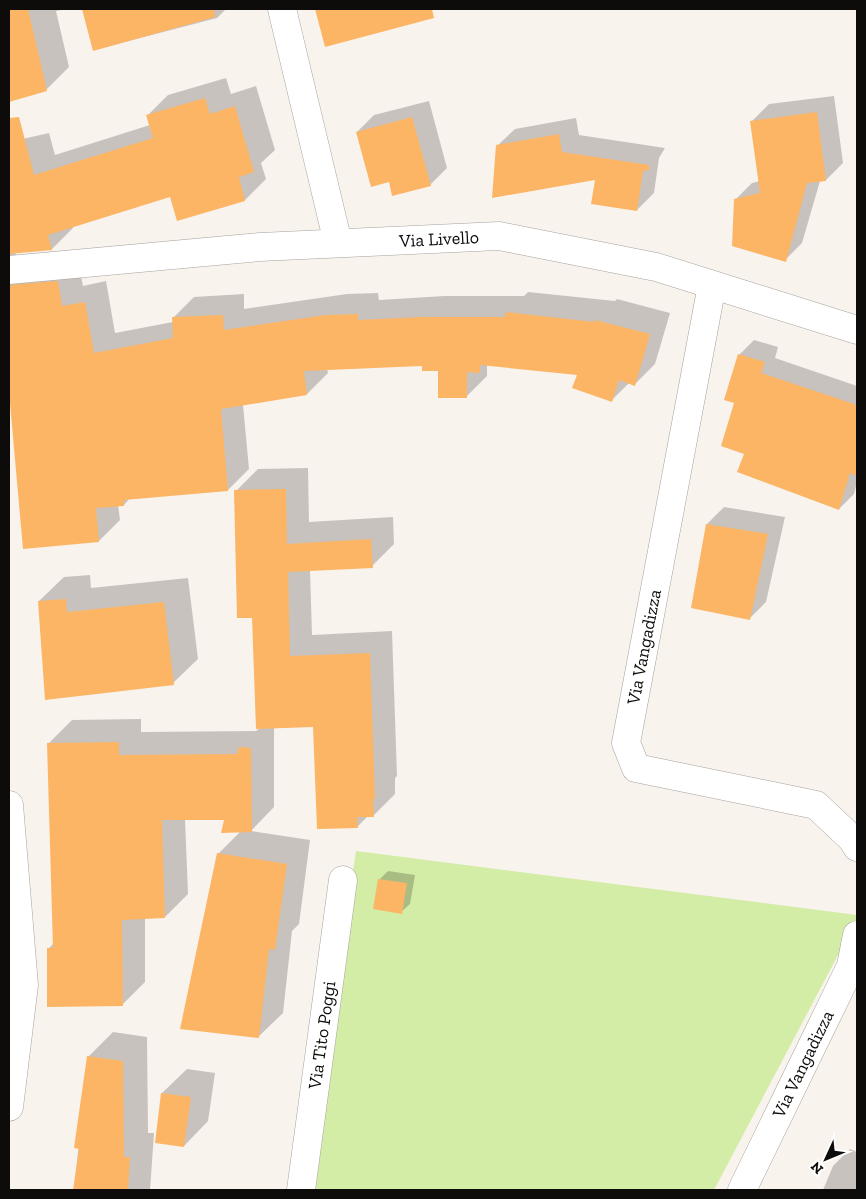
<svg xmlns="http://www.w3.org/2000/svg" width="866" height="1199" font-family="'Zilla Slab',serif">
  <rect width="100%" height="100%" fill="#f9f3ee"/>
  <path fill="#d3eca6" d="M 356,851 L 857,915 L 857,919 L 714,1190 L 305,1190 Z"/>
  <path fill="#0003" d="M 9,9 L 66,9 L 56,11 L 69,67 L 46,90 L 9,100 Z
    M 83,9 L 226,9 L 217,18 L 94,50 Z
    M 316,9 L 406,9 L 386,29 L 326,45 Z
    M 226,78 L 231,94 L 256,86 L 275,150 L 261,163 L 266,179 L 245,200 L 178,220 L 171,195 L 72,226 L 73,228 L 52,249 L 15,252 L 17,258 L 78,261 L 83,286 L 106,281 L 115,333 L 173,322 L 173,318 L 194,297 L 244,294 L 244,309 L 347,294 L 378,293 L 379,300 L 444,296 L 524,296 L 528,292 L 615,301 L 617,299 L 670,313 L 655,364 L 634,385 L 629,383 L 611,401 L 578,374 L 487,364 L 487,376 L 466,397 L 440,370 L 423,365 L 327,369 L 328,373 L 307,394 L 243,405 L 249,469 L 228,490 L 130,498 L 124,505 L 118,505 L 120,520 L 99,541 L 9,395 L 9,142 L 49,133 L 55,155 L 150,125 L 147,116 L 168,95 Z
    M 834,96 L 843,163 L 826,180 L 820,181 L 802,243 L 785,260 L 735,200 L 752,183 L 760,181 L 752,121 L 769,104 Z
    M 429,101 L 447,168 L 430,185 L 389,180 L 357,132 L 374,115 Z
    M 576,118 L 579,135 L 665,148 L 659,158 L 654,193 L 637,210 L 597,178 L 497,146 L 515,129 Z
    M 754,340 L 778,347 L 775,358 L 857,386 L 857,482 L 854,494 L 839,509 L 745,454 L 735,402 L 739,355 Z
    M 308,468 L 309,522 L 393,517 L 394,544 L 372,566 L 310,570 L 312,635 L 392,631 L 397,776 L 395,778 L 395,794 L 373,816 L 368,816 L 357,827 L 314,726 L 274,727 L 274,807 L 251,831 L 310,840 L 299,924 L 292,931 L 283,1013 L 258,1037 L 218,854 L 241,831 L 225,818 L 185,819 L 188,894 L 165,917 L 145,918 L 145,982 L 122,1005 L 48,949 L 54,943 L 49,743 L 72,720 L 141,719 L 141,732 L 256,731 L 260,728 L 254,617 L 236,491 L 258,469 Z
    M 724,507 L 785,517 L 766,602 L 749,619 L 707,524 Z
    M 90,575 L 91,588 L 188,578 L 198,659 L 173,683 L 39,601 L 64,577 Z
    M 388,871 L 415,875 L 410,904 L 401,912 L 380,879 Z
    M 113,1032 L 147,1037 L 148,1133 L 154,1133 L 150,1190 L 74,1190 L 88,1057 Z
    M 187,1069 L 215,1073 L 208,1121 L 184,1146 L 162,1093 Z
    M 850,1149 L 857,1152 L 857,1190 L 823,1190 L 833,1166 Z"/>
  <path fill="#fcb564" d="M 9,9 L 28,9 L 47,91 L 9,102 Z
    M 82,9 L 214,9 L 215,17 L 93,51 Z
    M 315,9 L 432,9 L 434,18 L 325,47 Z
    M 205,98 L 210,114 L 235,106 L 254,172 L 239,177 L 245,201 L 177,221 L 170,197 L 48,235 L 52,250 L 9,254 L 9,118 L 19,117 L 34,175 L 153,138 L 146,115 Z
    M 817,112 L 826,181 L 807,183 L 786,262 L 732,246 L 734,199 L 760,193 L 750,121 Z
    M 412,117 L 431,186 L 392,196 L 389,182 L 371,187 L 356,132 Z
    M 559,134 L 562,152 L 649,165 L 649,170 L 643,171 L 637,211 L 591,204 L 595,180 L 492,198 L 496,145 Z
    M 58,281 L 62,306 L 85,302 L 94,353 L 173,338 L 172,317 L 223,315 L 224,330 L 326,315 L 358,314 L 358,320 L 422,317 L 505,317 L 506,312 L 594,322 L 595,320 L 650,334 L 635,386 L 619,380 L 612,402 L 572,388 L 577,375 L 480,365 L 480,373 L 467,372 L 467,398 L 438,398 L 438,371 L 422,371 L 422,366 L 304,371 L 307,395 L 221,409 L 228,491 L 124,500 L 124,506 L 96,508 L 99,542 L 23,549 L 9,392 L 9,285 Z
    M 738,354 L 765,362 L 761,373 L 857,405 L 857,476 L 850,473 L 839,510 L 737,472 L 744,454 L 721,446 L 734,403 L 724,400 Z
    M 286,489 L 287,544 L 371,539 L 373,568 L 288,572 L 290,656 L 370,653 L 375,799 L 373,799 L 374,817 L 357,817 L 358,828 L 317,829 L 313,727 L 256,729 L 252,618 L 237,618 L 234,490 Z
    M 706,524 L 768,534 L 750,620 L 691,608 Z
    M 66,599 L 67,612 L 164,602 L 174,685 L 45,700 L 38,601 Z
    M 119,742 L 119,755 L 237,754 L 239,747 L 251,748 L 252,832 L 221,833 L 224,820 L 162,820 L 165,918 L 122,920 L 123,1006 L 47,1007 L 47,948 L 53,948 L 47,743 Z
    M 217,853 L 287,864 L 275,950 L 269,949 L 259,1038 L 180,1029 Z
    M 378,879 L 407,883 L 402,914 L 373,909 Z
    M 87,1056 L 123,1061 L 124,1157 L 130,1157 L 128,1190 L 73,1190 L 79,1149 L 74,1148 Z
    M 161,1093 L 191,1097 L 184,1147 L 155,1143 Z"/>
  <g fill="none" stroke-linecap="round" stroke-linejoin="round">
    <defs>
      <path id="street" d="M 282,9 L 338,243
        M 9,270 L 260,247 L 499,236 L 656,267 L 857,330
        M 712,285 L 626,743 L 636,768 L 816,805 L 852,839 L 857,847
        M 301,1190 L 343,880
        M 742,1190 L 851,966 L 857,935"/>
      <path id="secondary" d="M 9,805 L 24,985 L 9,1107"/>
    </defs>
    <use href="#street" stroke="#a7a29d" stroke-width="29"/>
    <use href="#secondary" stroke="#a7a29d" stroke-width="29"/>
    <use href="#street" stroke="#fff" stroke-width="28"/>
    <use href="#secondary" stroke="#fff" stroke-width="28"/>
  </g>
  <g text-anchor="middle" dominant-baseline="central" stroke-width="4.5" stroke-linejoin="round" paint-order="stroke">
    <g font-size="18" fill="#0e0c0a" stroke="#fff">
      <text transform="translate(439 239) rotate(-3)">Via Livello</text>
      <text transform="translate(644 647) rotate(-79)">Via Vangadizza</text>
      <text transform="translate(322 1035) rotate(-82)">Via Tito Poggi</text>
      <text transform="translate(803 1064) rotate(-64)">Via Vangadizza</text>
    </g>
  </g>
  <rect width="866" height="1199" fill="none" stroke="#0e0c0a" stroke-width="20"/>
  <g transform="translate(826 1159) rotate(226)" stroke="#ffffff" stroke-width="4" paint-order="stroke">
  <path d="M0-4L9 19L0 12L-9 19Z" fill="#0e0c0a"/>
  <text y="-8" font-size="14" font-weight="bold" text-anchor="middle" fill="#0e0c0a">N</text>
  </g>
</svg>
